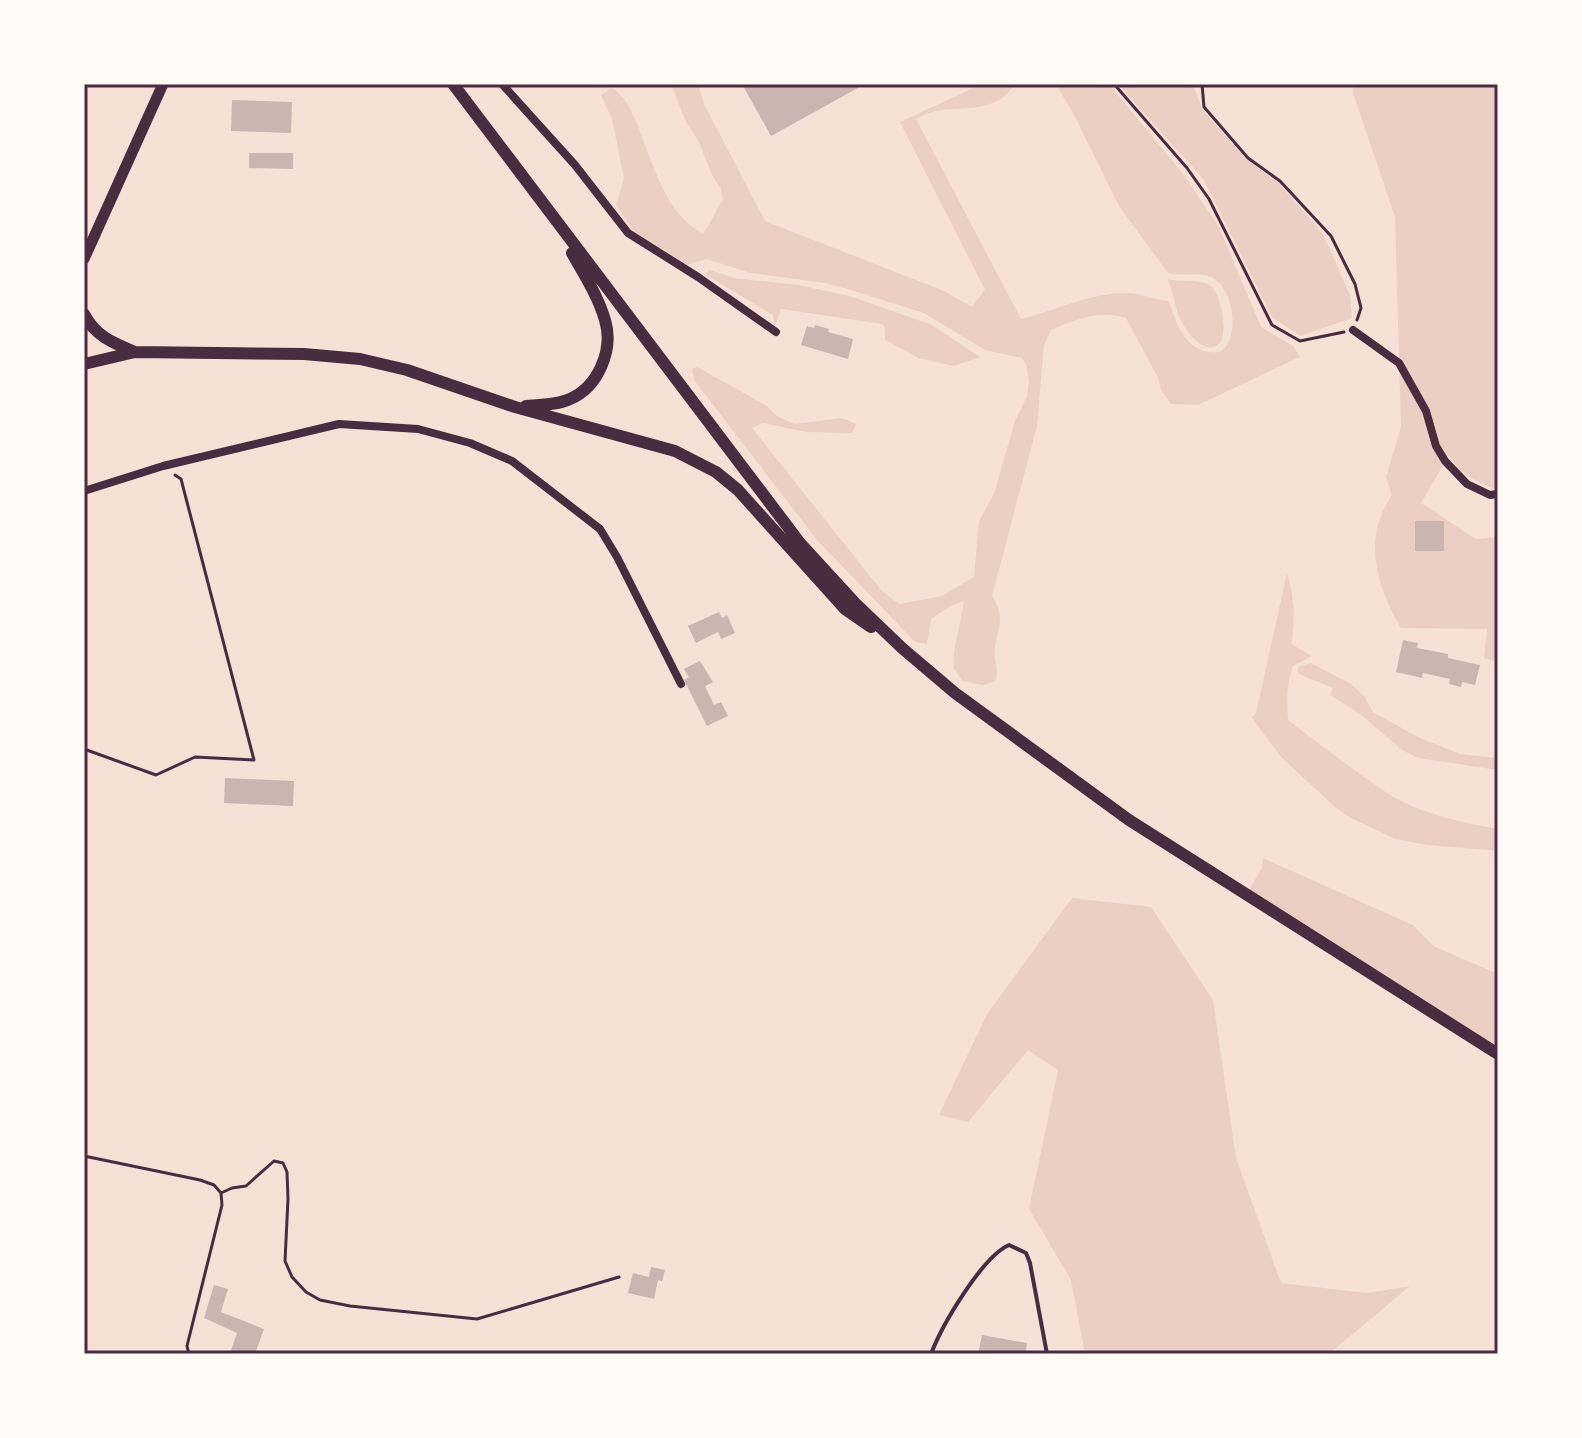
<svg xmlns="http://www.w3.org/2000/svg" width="1582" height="1438" font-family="Cabin,sans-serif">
  <rect width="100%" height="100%" fill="#f7e1d7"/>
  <path fill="#ebcfc5" d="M 671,84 L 698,84 L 704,104 L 765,221 L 944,291 L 972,307 L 985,290 L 900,122 L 982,84 L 1016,84 C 1010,90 1004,98 997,101 C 969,115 944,102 916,119 L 1021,319 C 1054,311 1090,293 1125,293 C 1141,293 1154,300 1169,301 C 1177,327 1188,356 1220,352 C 1241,338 1234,290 1213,278 C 1199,271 1182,277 1168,273 L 1119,206 L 1075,117 L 1056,84 L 1109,84 L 1184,175 L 1219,227 L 1261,327 L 1293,346 L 1300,357 L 1198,405 L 1171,404 L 1161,390 L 1158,378 L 1126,318 C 1100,309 1074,320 1051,330 L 1044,345 L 1037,426 L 992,596 C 1006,617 998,626 995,648 C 993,660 999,665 996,681 L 983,685 L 962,681 L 954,669 L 954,652 L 964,601 L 950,606 L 931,619 L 927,644 L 915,642 L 817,540 L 694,380 L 692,369 L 697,367 L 767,406 L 777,416 L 794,424 L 842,418 L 856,424 L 852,433 L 806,432 L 763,423 L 752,428 L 882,591 L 899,604 L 942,596 L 974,577 L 979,521 L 994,494 L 1015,421 L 1027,396 L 1029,381 L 1026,364 L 1022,358 L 985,350 L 924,313 L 854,291 L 825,283 L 750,273 L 707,259 L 687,265 L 634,231 L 616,205 L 624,179 L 612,119 L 601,95 L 611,88 C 645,101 648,207 703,233 C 712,223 714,211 723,200 L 721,189 L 712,175 L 699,142 L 685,120 Z
    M 1118,84 L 1193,84 L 1202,109 L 1246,159 L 1278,182 L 1323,234 L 1350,295 L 1352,318 L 1300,336 L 1272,317 L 1204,180 Z
    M 1354,84 L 1498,84 L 1498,490 C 1477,483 1460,474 1449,455 L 1421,503 L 1476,539 L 1498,537 L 1498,662 L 1484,658 L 1487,629 L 1401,628 C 1376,586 1362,538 1392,495 L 1386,477 L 1401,427 L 1395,217 L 1353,93 Z
    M 710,270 L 734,278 L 799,285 L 853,297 L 932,325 L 980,357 L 954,366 L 918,358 L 885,340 L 885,327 L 882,324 L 781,309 L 775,326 L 773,315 L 706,275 L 705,273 Z
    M 1168,279 C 1182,283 1199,278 1211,286 C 1221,293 1229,336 1219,344 C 1205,357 1186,331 1181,321 C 1175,308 1173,292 1168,279 Z
    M 1287,573 C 1294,597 1296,619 1291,644 L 1312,656 L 1293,666 C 1286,685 1287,700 1288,720 C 1321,745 1353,770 1387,793 C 1420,814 1461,822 1498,829 L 1498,851 L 1427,845 L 1395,839 L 1351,818 L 1335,807 L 1281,757 L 1252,718 L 1256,713 Z
    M 1311,663 L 1351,684 L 1364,696 L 1373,712 L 1418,737 L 1460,754 L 1498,758 L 1498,770 L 1418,758 L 1402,750 L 1360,714 L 1330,695 L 1333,688 L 1299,674 L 1297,670 L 1300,666 Z
    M 1263,858 L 1413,925 L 1433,946 L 1498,974 L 1498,1048 L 1249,890 L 1262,868 Z
    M 1072,898 L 1151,907 L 1213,1000 L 1236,1158 L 1281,1283 L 1367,1293 L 1410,1286 L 1329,1354 L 1085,1354 L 1071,1280 L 1029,1209 L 1058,1070 L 1028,1050 L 968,1122 L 939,1115 L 987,1014 Z"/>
  <path fill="#ccb4b1" d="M 742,84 L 865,84 L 771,136 Z
    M 232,100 L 292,102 L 291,133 L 231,131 Z
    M 249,153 L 293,153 L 293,169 L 249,168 Z
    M 815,325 L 829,329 L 828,332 L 853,339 L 848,359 L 801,345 L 807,326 L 814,328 Z
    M 1415,521 L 1444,521 L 1444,551 L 1415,551 Z
    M 719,612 L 722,618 L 727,615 L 735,633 L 721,639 L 718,632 L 696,643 L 688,626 Z
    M 1403,640 L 1418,643 L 1417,648 L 1448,654 L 1448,658 L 1480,665 L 1475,685 L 1462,682 L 1461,687 L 1449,684 L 1450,679 L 1423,673 L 1422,678 L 1396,672 Z
    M 700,661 L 713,682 L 705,686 L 714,705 L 721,702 L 728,716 L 707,726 L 684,680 L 689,677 L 684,669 Z
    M 225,778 L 294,781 L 293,806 L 224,803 Z
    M 651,1267 L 665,1270 L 662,1281 L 658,1280 L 654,1299 L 628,1293 L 633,1273 L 649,1277 Z
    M 214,1285 L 228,1289 L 221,1312 L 264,1329 L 255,1354 L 230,1353 L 237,1333 L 204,1318 Z
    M 982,1335 L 1027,1343 L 1025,1354 L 978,1354 Z"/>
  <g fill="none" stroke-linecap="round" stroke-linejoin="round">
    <path stroke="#4a2c40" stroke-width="3" d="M 1114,84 L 1187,168 L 1209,199 L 1272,325 L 1300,341 L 1344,332
      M 1202,84 L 1204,107 L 1248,158 L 1280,181 L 1331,236 L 1355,284 L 1361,308 L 1357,320
      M 84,749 L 156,775 L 195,757 L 254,760 L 181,479 L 175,475
      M 84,1156 L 200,1180 L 214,1185 L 221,1193 L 222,1205 L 187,1346 L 189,1354
      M 221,1193 L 232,1188 L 246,1186 L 274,1161 L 283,1163 L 287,1172 L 288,1199 L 285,1261 L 292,1277 L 306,1292 L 320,1300 L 350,1306 L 477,1319 L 619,1277"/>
    <path stroke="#4a2c40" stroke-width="4" d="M 931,1354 C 942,1325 982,1257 1009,1245 L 1026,1253 L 1030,1263 L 1047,1354"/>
    <path stroke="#4a2c40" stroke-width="8" d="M 502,84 L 575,165 L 628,233 L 698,277 L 776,332
      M 1353,330 L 1399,363 L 1426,411 L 1436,446 L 1445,461 L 1467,484 L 1490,495 L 1498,494
      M 84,491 L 163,466 L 339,424 L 418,429 L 470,443 L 512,461 L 600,529 L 617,557 L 681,684"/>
    <path stroke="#4a2c40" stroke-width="11" d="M 84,259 L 163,84"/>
    <path stroke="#4a2c40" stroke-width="12" d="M 453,84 L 800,543 L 855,603 L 902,648 L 955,693 L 1018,739 L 1129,820 L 1498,1054
      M 84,314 C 95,336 113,343 135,352
      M 84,364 L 135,352 L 304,354 L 360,359 L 407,370 L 515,407 L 675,451 L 716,472 L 738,490 L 845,609 L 871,627
      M 526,406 C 540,405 557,405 570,399 C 598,387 614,350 605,320 C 598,296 584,274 572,253"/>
  </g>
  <rect width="1582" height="1438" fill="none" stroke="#fffaf5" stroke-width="172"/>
  <rect x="86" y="86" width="1410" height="1266" fill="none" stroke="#4a2c40" stroke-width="3"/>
</svg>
